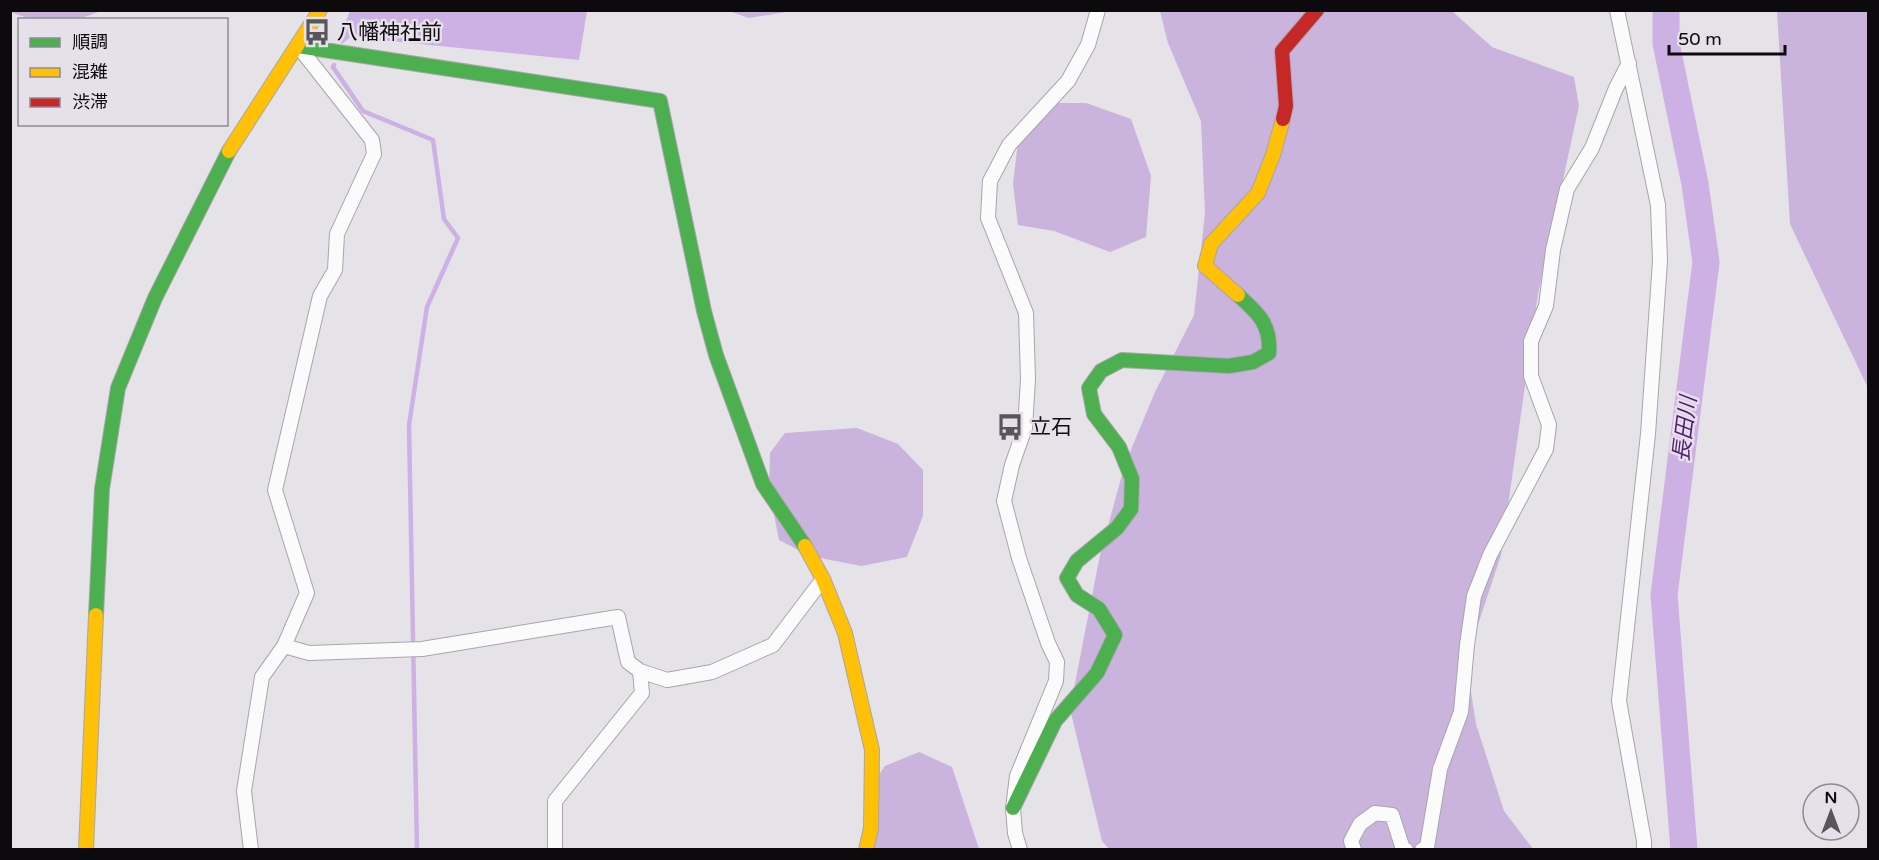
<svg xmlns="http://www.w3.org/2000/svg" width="1879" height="860" font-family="'Varela Round','Noto Sans JP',sans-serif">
  <rect width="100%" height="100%" fill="#e5e2e8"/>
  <path fill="#cab3dd" d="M 11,10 L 100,10 L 100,11 C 74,24 37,24 11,12 Z
    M 729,11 L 792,11 L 749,18 Z
    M 1160,11 L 1452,11 L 1492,47 L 1574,77 L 1579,106 L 1538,294 L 1501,555 L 1466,661 L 1476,724 L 1504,811 L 1533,849 L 1109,849 L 1102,841 L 1070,709 L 1100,555 L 1125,464 L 1155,392 L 1194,315 L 1205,213 L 1201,121 L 1168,43 Z
    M 1777,11 L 1868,11 L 1868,388 L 1790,224 Z
    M 1045,103 L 1086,103 L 1131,119 L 1151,176 L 1146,237 L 1110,252 L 1054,231 L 1018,225 L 1013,184 L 1019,133 Z
    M 857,428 L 898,444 L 923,470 L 923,516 L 907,557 L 861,566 L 810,556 L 779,540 L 769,489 L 770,453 L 785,433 Z
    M 919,752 L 952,767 L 979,849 L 864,850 L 865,795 L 885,766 Z"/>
  <path fill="#cdb0e4" d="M 350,11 L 350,10 L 587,11 L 579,60 L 340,36 Z"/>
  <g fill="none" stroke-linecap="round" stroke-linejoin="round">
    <path stroke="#cdb0e4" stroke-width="4.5" d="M 342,41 L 352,33
      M 334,65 L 333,67 L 363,111 L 433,140 L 444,219 L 458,238 L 427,307 L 409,425 L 417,850"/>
    <path stroke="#cdb0e4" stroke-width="27" d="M 1666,10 L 1666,43 L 1695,184 L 1706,262 L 1664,595 L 1684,850"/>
    <defs>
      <path id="street" d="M 1617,10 L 1658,205 L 1660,261 L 1648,434 L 1619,701 L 1644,841 L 1644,850
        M 284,646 L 309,653 L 422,649 L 618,617 L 628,662 L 640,671 L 667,680 L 712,672 L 773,645 L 823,579
        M 251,850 L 244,791 L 262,677 L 284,646 L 307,593 L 275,490 L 320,296 L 335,270 L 337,234 L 374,154 L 372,140 L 298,46
        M 555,850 L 555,801 L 642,693 L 640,671
        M 1020,850 L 1015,833 L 1013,808 L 1017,776 L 1056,681 L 1057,662 L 1048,643 L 1019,558 L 1004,501 L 1012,465 L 1025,428 L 1028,379 L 1026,313 L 988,218 L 990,181 L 1009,145 L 1068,81 L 1088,45 L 1098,10
        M 1354,850 L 1351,841 L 1360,824 L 1375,813 L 1392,815 L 1403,849 L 1406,850
        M 1422,850 L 1427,847 L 1440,769 L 1461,712 L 1467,645 L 1474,596 L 1490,555 L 1546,449 L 1549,425 L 1531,376 L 1531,341 L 1546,306 L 1553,250 L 1567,189 L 1592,148 L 1616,88 L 1629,63"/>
      <path id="fast" d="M 298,46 L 660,101 L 704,311 L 716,355 L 763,484 L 805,546
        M 96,615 L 102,489 L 118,388 L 155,298 L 229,151
        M 1013,808 L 1055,721 L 1097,673 L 1115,635 L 1099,609 L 1077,595 L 1067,578 L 1077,561 L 1117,528 L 1131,509 L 1132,479 L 1119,447 L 1094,414 L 1089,388 L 1101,371 L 1122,360 L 1229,366 L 1253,362 L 1269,353 C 1271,324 1258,313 1238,295"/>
      <path id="slow" d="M 229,151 L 320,10
        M 1238,295 L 1205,266 L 1211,244 L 1258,193 L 1273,155 L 1283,119
        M 805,546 L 823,579 L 845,633 L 872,750 L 871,828 L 866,850
        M 86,850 L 96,615"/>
      <path id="jam" d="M 1283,119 L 1286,106 L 1282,51 L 1317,10"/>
    </defs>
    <use href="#street" stroke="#a8a6aa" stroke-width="16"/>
    <use href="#fast" stroke="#a8a6aa" stroke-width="16"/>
    <use href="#slow" stroke="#a8a6aa" stroke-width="16"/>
    <use href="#jam" stroke="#a8a6aa" stroke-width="16"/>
    <use href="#street" stroke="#fbfbfc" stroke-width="14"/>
    <use href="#fast" stroke="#4caf50" stroke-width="14"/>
    <use href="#slow" stroke="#ffc107" stroke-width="14"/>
    <use href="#jam" stroke="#c62828" stroke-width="14"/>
  </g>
  <defs>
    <symbol id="bus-bare" viewBox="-9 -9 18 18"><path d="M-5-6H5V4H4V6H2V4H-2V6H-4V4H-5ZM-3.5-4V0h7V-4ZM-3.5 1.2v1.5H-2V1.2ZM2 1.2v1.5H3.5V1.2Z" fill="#58565a" stroke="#e5e0ea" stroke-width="2.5" paint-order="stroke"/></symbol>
  </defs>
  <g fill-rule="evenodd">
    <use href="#bus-bare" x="298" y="13" width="38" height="38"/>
    <use href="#bus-bare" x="991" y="408" width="38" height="38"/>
  </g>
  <g text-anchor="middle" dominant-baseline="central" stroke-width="5" stroke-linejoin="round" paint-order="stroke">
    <g font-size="21" fill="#0c0a0d" stroke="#e5e0ea" text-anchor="start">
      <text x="337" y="32">八幡神社前</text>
      <text x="1030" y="427">立石</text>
    </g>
    <g font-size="22" font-style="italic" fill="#521e73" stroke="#e5e0ea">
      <text transform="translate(1685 429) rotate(-83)">長田川</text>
    </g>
  </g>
  <rect width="1879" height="860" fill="none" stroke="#0c0a0d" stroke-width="24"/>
  <rect x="18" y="18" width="210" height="108" fill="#e5e0ea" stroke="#8e8a92" stroke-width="1.5"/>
  <rect x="30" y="38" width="30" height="9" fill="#4caf50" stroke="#8e8a92" stroke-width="1.5"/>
  <text x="72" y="48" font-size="18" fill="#0c0a0d">順調</text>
  <rect x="30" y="68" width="30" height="9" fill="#ffc107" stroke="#8e8a92" stroke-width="1.5"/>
  <text x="72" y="78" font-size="18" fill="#0c0a0d">混雑</text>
  <rect x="30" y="98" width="30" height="9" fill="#c62828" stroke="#8e8a92" stroke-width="1.5"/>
  <text x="72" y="108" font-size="18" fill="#0c0a0d">渋滞</text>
  <g transform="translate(1831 812)"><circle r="28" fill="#e5e0ea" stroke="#8e8a92" stroke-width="1.5"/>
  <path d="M0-4.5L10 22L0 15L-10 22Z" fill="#58565a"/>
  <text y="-9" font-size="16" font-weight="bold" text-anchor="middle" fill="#0c0a0d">N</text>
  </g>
  <path d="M1669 45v9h116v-9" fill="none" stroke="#0c0a0d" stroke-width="3"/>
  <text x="1678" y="45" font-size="18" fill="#0c0a0d" stroke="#e5e0ea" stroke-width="4.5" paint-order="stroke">50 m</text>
</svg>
